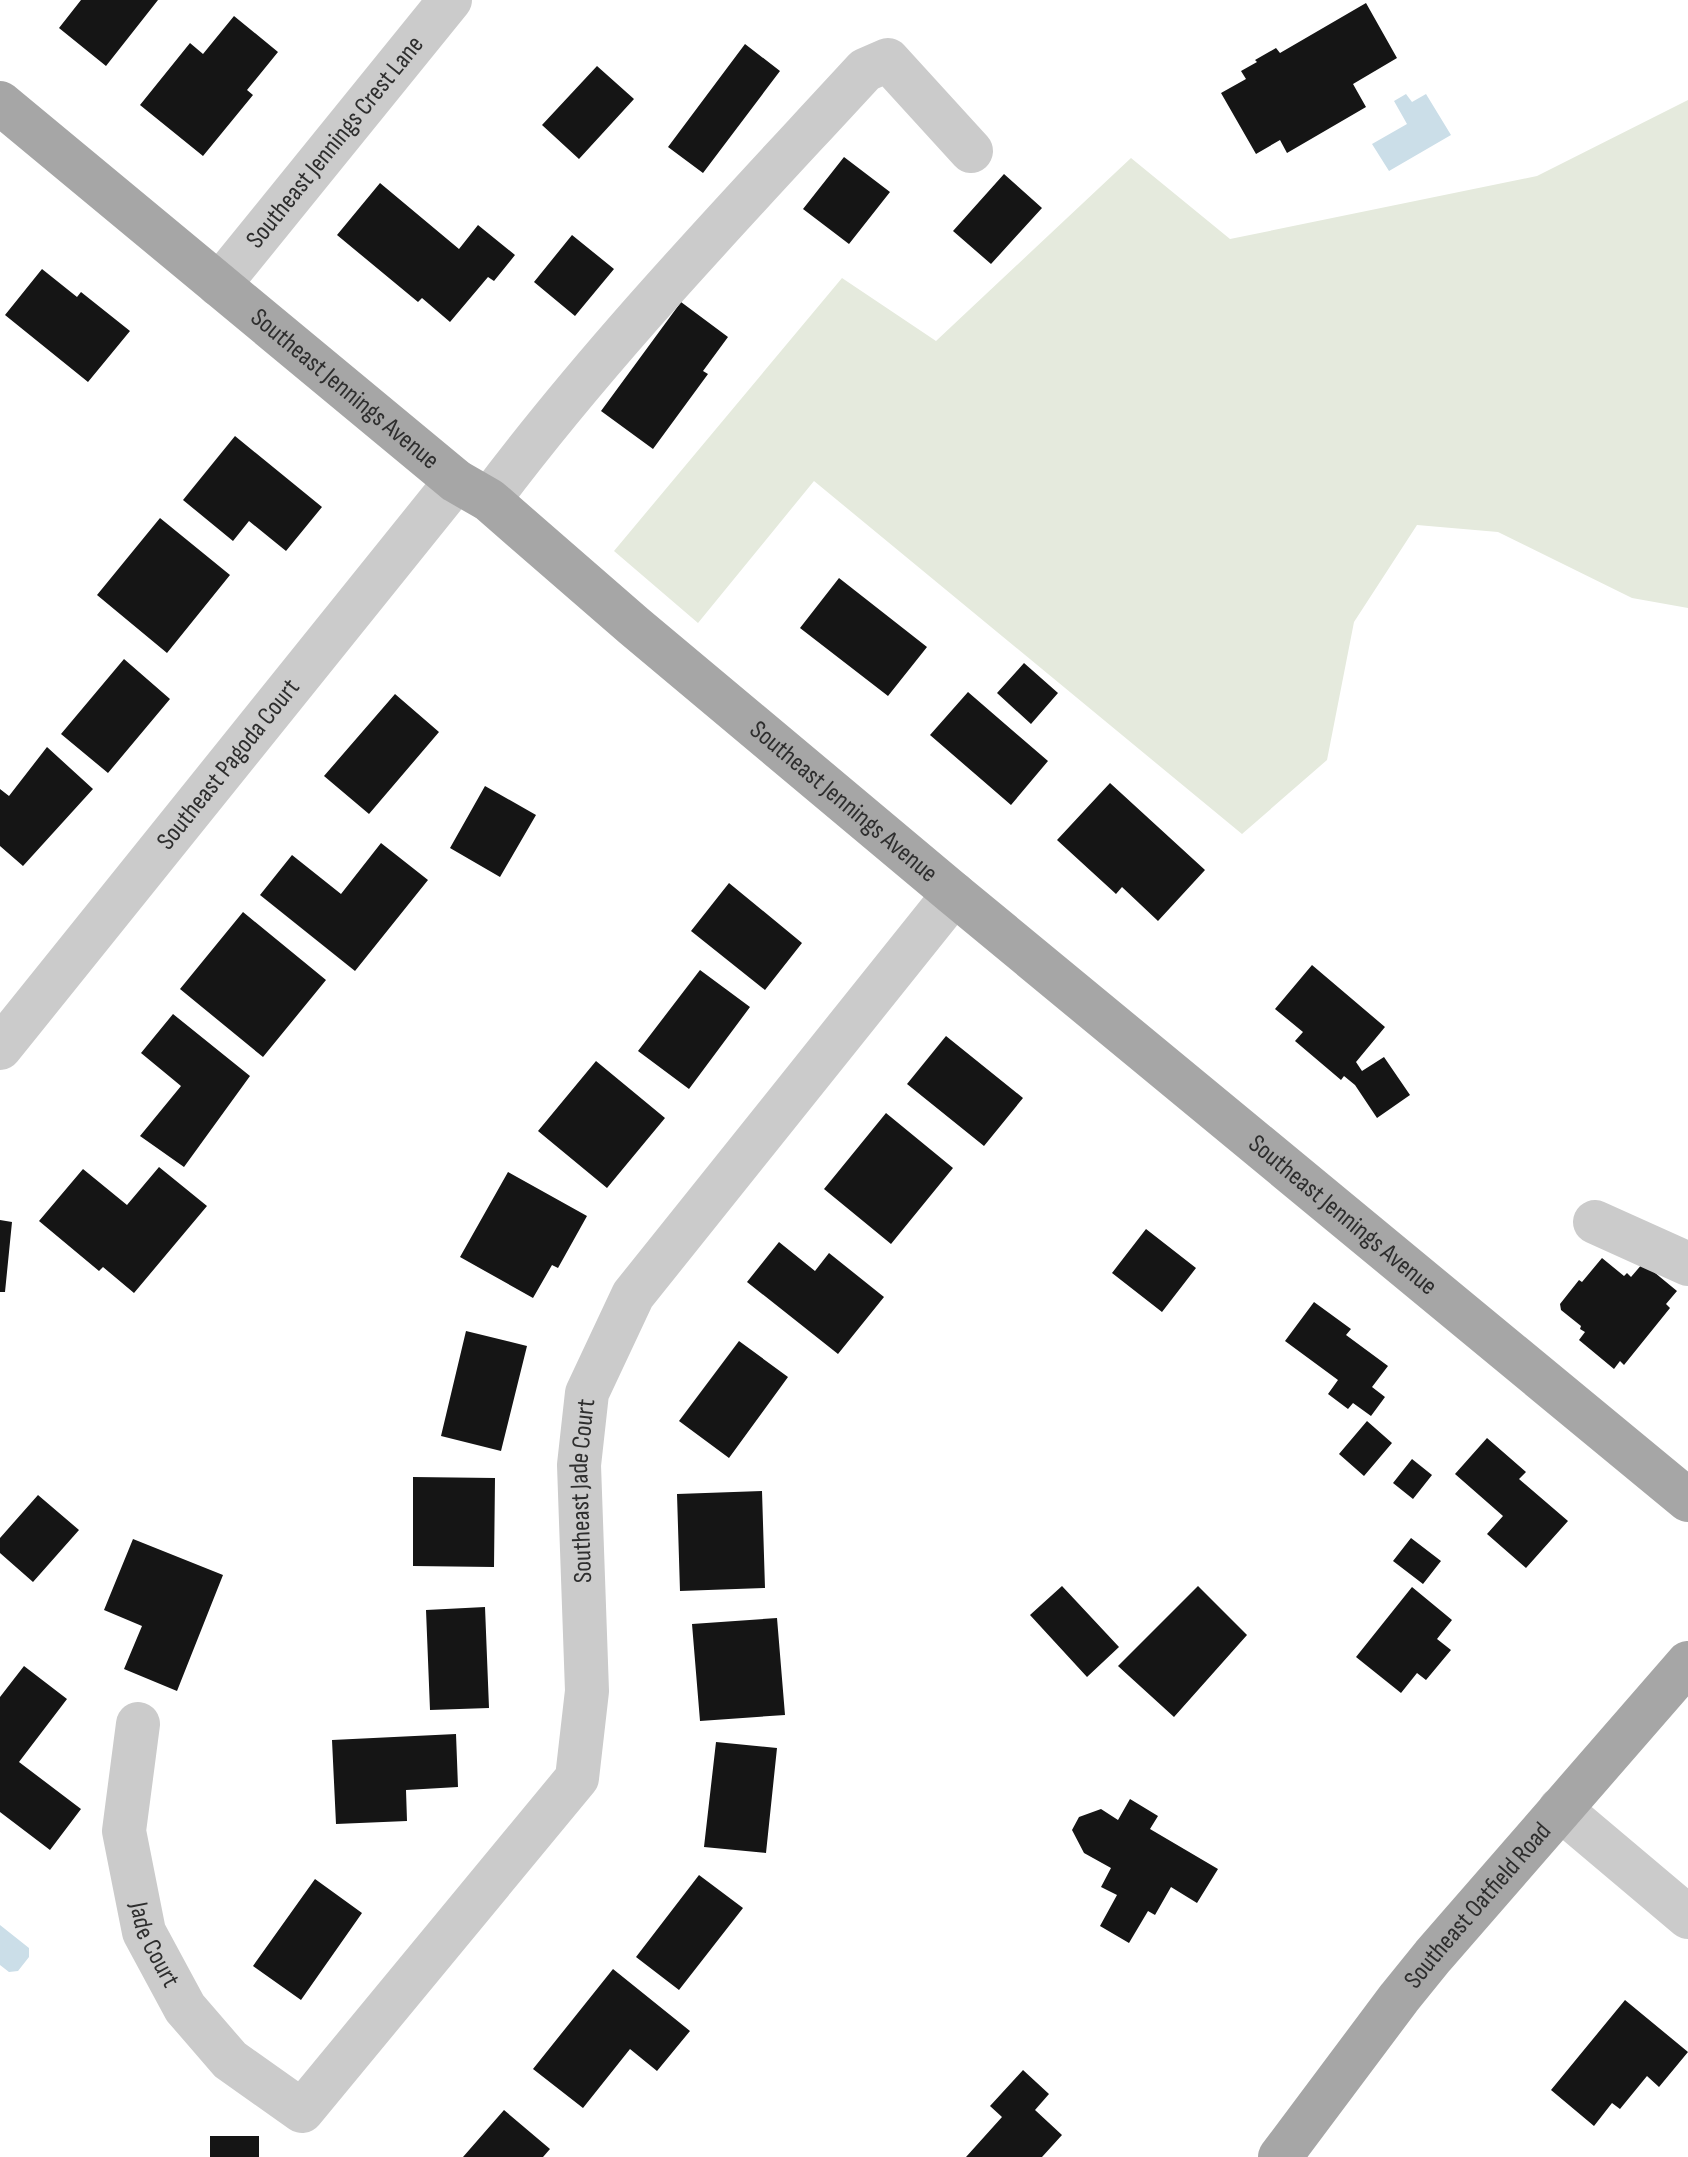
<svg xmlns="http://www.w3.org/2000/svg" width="1688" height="2157" font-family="'Sofia Sans Condensed',sans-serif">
  <rect width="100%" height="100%" fill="#fff"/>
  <path fill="#e5eadd" d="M 1688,100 L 1688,608 L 1632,598 L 1498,532 L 1417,525 L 1354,622 L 1327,760 L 1242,834 L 814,481 L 698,623 L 614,551 L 842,278 L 936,341 L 1131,158 L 1230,239 L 1537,176 Z"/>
  <path fill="#cbdee8" d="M 1406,94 L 1412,102 L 1426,94 L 1451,135 L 1389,171 L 1372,144 L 1407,124 L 1394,101 Z
    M 0,1925 L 29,1948 L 29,1957 L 18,1971 L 9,1972 L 0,1965 Z"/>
  <path fill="#151515" d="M 81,0 L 158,0 L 106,66 L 59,28 Z
    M 1366,3 L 1397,58 L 1353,84 L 1366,107 L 1287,153 L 1280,140 L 1256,154 L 1221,93 L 1246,79 L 1241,71 L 1257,62 L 1255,60 L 1276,48 L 1280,53 Z
    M 234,16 L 278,52 L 247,90 L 253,95 L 203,156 L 140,105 L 190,43 L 203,54 Z
    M 745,44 L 780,71 L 703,173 L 668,147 Z
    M 597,66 L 634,99 L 579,159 L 542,125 Z
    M 844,157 L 890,192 L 849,244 L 803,209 Z
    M 1004,174 L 1042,208 L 991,264 L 953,231 Z
    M 380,183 L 459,249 L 478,225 L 515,255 L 494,281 L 488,277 L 450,322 L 422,298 L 418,302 L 337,235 Z
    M 572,235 L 614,269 L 575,316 L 534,282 Z
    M 42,269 L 77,297 L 81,292 L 130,331 L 88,382 L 5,315 Z
    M 681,302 L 728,337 L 703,371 L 708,374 L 653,449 L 601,411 Z
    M 235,436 L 322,507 L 286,551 L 249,521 L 233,541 L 183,500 Z
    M 160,518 L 230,575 L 167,653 L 97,595 Z
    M 839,578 L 927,647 L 888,696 L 800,628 Z
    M 124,659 L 170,699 L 108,773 L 61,734 Z
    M 1024,663 L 1058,693 L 1031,724 L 997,693 Z
    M 968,692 L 1048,761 L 1011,805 L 930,735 Z
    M 395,694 L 439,732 L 369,814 L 324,776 Z
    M 47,747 L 93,789 L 23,866 L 0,846 L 0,789 L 9,796 Z
    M 1110,783 L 1205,870 L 1158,921 L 1122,887 L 1116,894 L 1057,840 Z
    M 485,786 L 536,815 L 500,877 L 450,848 Z
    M 381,843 L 428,880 L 355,971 L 260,895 L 292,855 L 341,894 Z
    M 729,883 L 802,943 L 765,990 L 691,931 Z
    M 243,912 L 326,980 L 263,1057 L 180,989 Z
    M 1312,965 L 1385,1027 L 1356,1062 L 1362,1071 L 1384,1057 L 1410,1095 L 1377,1118 L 1355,1085 L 1344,1076 L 1341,1080 L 1295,1041 L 1303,1032 L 1275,1009 Z
    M 700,970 L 750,1007 L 689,1089 L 638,1051 Z
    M 173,1014 L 250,1076 L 184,1167 L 140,1136 L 181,1086 L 141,1053 Z
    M 946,1036 L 1023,1098 L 984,1146 L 907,1084 Z
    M 596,1061 L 665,1118 L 607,1188 L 538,1131 Z
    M 886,1113 L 953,1168 L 891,1244 L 824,1189 Z
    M 159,1167 L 207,1206 L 134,1293 L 103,1267 L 99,1271 L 39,1221 L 83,1169 L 127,1205 Z
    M 508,1172 L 587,1216 L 558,1268 L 552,1265 L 533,1298 L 460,1257 Z
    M 0,1220 L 12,1222 L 5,1292 L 0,1292 Z
    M 1146,1229 L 1196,1268 L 1162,1312 L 1112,1273 Z
    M 779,1242 L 815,1271 L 829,1253 L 884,1297 L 838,1354 L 747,1282 Z
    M 1602,1258 L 1624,1276 L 1627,1273 L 1631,1277 L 1643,1263 L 1677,1291 L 1666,1304 L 1670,1308 L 1624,1365 L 1620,1361 L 1614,1369 L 1579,1340 L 1585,1332 L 1580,1329 L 1581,1326 L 1561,1310 L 1560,1304 L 1579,1280 L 1582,1282 Z
    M 1314,1302 L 1351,1329 L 1346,1335 L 1388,1366 L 1372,1387 L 1385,1397 L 1371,1416 L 1353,1403 L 1348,1409 L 1328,1394 L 1338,1380 L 1285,1341 Z
    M 466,1331 L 527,1346 L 501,1451 L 441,1436 Z
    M 739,1341 L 788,1377 L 729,1458 L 679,1421 Z
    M 1367,1421 L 1392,1443 L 1364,1476 L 1339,1454 Z
    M 1487,1438 L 1526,1472 L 1519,1479 L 1568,1521 L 1526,1568 L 1487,1534 L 1503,1516 L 1455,1474 Z
    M 1412,1459 L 1432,1475 L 1413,1499 L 1393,1483 Z
    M 413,1477 L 495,1478 L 494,1567 L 413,1566 Z
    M 762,1491 L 765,1588 L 680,1591 L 677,1494 Z
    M 38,1495 L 79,1530 L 33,1582 L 0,1553 L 0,1538 Z
    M 1411,1538 L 1441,1561 L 1423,1584 L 1393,1561 Z
    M 133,1539 L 223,1575 L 177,1691 L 124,1669 L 142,1626 L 104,1610 Z
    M 1062,1586 L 1119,1647 L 1087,1677 L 1030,1615 Z
    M 1198,1586 L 1247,1635 L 1174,1717 L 1118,1666 Z
    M 1412,1587 L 1452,1620 L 1437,1639 L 1451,1650 L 1426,1680 L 1417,1673 L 1401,1693 L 1356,1657 Z
    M 485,1607 L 489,1708 L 430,1710 L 426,1610 Z
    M 777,1618 L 785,1715 L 700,1721 L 692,1624 Z
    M 24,1666 L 67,1699 L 19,1762 L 81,1809 L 50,1850 L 0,1812 L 0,1697 Z
    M 456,1734 L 458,1787 L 406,1790 L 407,1821 L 336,1824 L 332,1740 Z
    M 716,1742 L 777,1748 L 766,1853 L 704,1847 Z
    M 1130,1799 L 1158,1816 L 1150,1829 L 1218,1869 L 1197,1903 L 1171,1887 L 1155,1915 L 1148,1911 L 1129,1943 L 1100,1926 L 1117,1895 L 1101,1887 L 1111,1868 L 1084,1853 L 1072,1830 L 1079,1817 L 1101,1809 L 1118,1820 Z
    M 699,1875 L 743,1908 L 679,1990 L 636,1957 Z
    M 315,1879 L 362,1913 L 301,2000 L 253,1966 Z
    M 613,1969 L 690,2031 L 657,2071 L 630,2049 L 583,2108 L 533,2069 Z
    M 1625,2000 L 1688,2052 L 1659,2087 L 1647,2076 L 1620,2109 L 1612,2103 L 1594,2126 L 1551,2090 Z
    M 1023,2070 L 1049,2094 L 1035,2110 L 1062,2135 L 1042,2157 L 966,2157 L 1002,2117 L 990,2106 Z
    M 504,2110 L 550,2149 L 543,2157 L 463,2157 Z
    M 210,2136 L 259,2136 L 259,2157 L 210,2157 Z"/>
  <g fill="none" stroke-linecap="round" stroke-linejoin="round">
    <g stroke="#cbcbcb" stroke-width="44">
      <path id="s1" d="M 219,285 L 450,0"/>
      <path d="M 489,500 C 603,348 736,210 865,70 L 888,60 L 971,151"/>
      <path id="s2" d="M 0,1048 L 456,481"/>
      <path d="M 1595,1222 L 1688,1264"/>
      <path id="s3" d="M 138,1724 L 124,1831 L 144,1932 L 185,2008 L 230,2060 L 302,2111 L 577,1778 L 587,1691 L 579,1465 L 587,1393 L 633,1295 L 954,894"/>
      <path d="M 1560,1809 L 1688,1917"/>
    </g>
    <g stroke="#a6a6a6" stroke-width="44">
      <path id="s4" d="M 0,103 L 456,481 L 489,500 L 634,626 L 954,894 L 1688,1500"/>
      <path id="s5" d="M 1280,2157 L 1399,1998 L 1433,1956 L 1688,1663"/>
    </g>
  </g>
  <g text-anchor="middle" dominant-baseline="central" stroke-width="8" stroke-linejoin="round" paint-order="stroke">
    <g font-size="26" fill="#2e2e2e" stroke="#fff">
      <text stroke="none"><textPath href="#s1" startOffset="184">Southeast Jennings Crest Lane</textPath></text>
      <text stroke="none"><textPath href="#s4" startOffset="448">Southeast Jennings Avenue</textPath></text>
      <text stroke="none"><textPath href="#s2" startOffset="364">Southeast Pagoda Court</textPath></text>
      <text stroke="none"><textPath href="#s4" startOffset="1096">Southeast Jennings Avenue</textPath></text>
      <text stroke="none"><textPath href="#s4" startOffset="1744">Southeast Jennings Avenue</textPath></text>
      <text stroke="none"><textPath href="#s3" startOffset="1174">Southeast Jade Court</textPath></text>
      <text stroke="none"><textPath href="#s5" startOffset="320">Southeast Oatfield Road</textPath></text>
      <text stroke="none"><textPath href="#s3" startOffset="226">Jade Court</textPath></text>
    </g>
  </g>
</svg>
